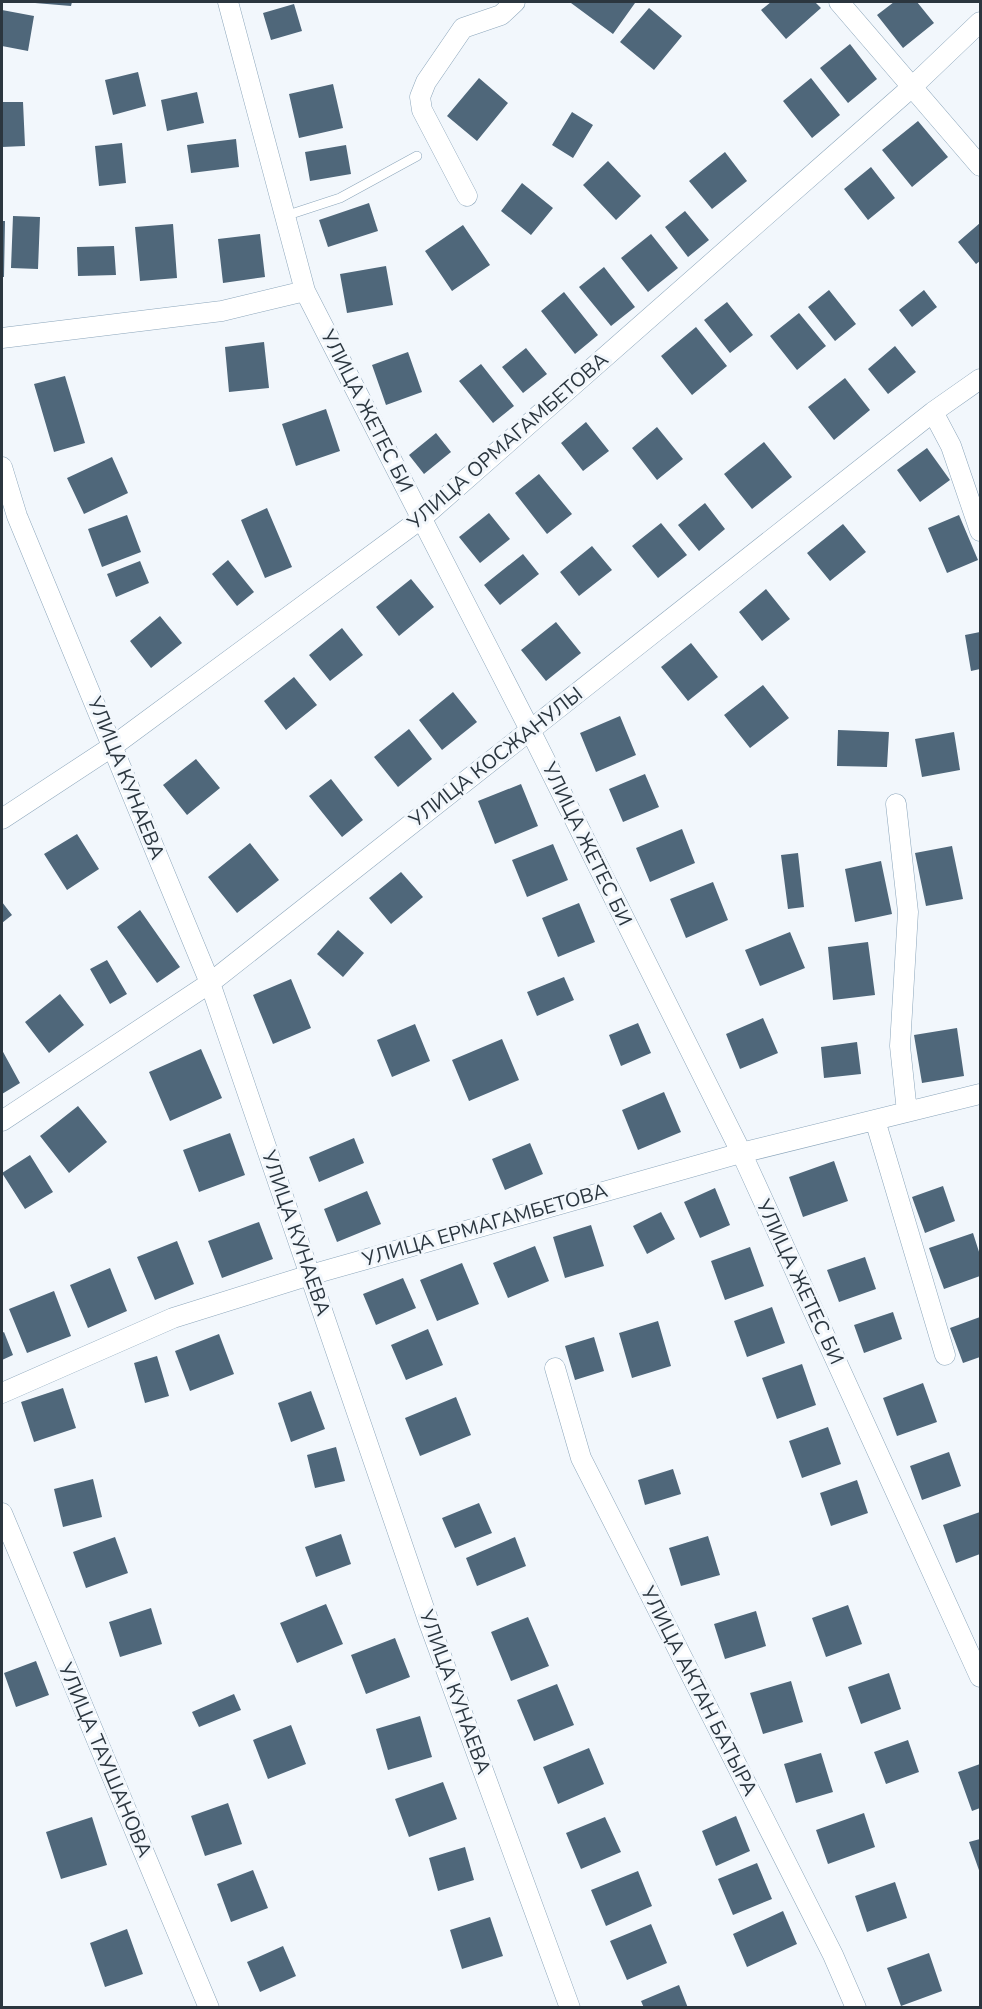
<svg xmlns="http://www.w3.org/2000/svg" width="982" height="2009" font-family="'Nunito Sans',sans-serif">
  <rect width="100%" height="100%" fill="#f2f7fc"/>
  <path fill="#4f677a" d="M 35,2 L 72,2 L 71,6 L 35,3 Z
    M 572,2 L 633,2 L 635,3 L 613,34 L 571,3 Z
    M 771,2 L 815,2 L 821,8 L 786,39 L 761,10 Z
    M 894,2 L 917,2 L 934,23 L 903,48 L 877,15 Z
    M 294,4 L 302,31 L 271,40 L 263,13 Z
    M 649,8 L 682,36 L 654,70 L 620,42 Z
    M 2,10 L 34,16 L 28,51 L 2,46 Z
    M 850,44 L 877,79 L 848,103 L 820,68 Z
    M 138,72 L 146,106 L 113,115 L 105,80 Z
    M 479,78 L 508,103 L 477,141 L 447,116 Z
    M 811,78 L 840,115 L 812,138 L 783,101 Z
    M 333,84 L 343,128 L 299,138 L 289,94 Z
    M 197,92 L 204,123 L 167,131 L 161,100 Z
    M 2,102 L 23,102 L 25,146 L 2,147 Z
    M 572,112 L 593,125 L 573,158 L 552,145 Z
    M 918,121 L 948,157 L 912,187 L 882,150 Z
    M 236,139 L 239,167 L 191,173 L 187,145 Z
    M 122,143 L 126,183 L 99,186 L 95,146 Z
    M 346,145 L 351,174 L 310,181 L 305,152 Z
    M 725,152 L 747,181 L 712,209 L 689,181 Z
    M 608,161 L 641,196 L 616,220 L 583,185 Z
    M 871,167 L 895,198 L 868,220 L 844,189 Z
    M 522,183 L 553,208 L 531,235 L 501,211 Z
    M 369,203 L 378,231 L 328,247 L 319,220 Z
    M 685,211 L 709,240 L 688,257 L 665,227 Z
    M 13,216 L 40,217 L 38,269 L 11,268 Z
    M 2,221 L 5,221 L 4,277 L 2,277 Z
    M 980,223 L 980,261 L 976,264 L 958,242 Z
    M 173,224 L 177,278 L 140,281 L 135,227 Z
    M 463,225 L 490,265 L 452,291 L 425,251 Z
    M 260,234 L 265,277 L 223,283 L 218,239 Z
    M 651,234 L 678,268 L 648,292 L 621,258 Z
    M 114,246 L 116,275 L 78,276 L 77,247 Z
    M 386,266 L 393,305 L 347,313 L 340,274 Z
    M 604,267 L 635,307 L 611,326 L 579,287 Z
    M 829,290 L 856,324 L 835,341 L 808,307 Z
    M 924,290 L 937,307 L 912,327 L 899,310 Z
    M 564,292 L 598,335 L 575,354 L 541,311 Z
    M 727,302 L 753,335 L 730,353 L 704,320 Z
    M 799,313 L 826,346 L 797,370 L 770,336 Z
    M 696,327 L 727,366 L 692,395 L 661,356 Z
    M 264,342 L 269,388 L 229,392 L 225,347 Z
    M 895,346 L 916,372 L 888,394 L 868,369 Z
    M 526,348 L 547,374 L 523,393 L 502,367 Z
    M 408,352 L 422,392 L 386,405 L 372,365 Z
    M 481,364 L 514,406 L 493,423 L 459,381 Z
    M 65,376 L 85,443 L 54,452 L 34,384 Z
    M 845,378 L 870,410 L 834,440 L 808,407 Z
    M 326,409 L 340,451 L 296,466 L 282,424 Z
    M 586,422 L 609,451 L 583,471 L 561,443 Z
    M 657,427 L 683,459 L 657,480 L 632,448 Z
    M 436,433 L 451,452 L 424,474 L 409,455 Z
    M 764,442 L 792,477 L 752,509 L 724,474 Z
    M 927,448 L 950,480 L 920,502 L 897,470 Z
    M 112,457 L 128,493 L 84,514 L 67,478 Z
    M 539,474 L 572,514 L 547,534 L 515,493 Z
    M 705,503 L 725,529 L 699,551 L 678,525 Z
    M 267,508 L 292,567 L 265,578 L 241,520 Z
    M 489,513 L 510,539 L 480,563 L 459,537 Z
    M 127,515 L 141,552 L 102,567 L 88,529 Z
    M 959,515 L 978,560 L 947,573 L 928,528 Z
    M 661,523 L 687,555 L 658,578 L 632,546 Z
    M 843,524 L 866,552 L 830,581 L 807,553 Z
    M 592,546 L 612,570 L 579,596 L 560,572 Z
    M 523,554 L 539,574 L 500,605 L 484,585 Z
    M 228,560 L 254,592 L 237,606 L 212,574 Z
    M 140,561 L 149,583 L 116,597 L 107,574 Z
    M 411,579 L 434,607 L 399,636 L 376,607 Z
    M 766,589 L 790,619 L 762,641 L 739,612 Z
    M 160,616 L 182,643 L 151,668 L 130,641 Z
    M 556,622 L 581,653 L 546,681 L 521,650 Z
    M 342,628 L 363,655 L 330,681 L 309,655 Z
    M 980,632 L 980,669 L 971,671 L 965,635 Z
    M 691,643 L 718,677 L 688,701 L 661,667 Z
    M 294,677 L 317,705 L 286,730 L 264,701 Z
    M 763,685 L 789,718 L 750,748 L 724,715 Z
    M 453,692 L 477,722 L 442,750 L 419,720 Z
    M 620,716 L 636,755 L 596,772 L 580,733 Z
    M 409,729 L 432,759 L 398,787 L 374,757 Z
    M 838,730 L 889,732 L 887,767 L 837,766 Z
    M 954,732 L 960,770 L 922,777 L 915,739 Z
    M 196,759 L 220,788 L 187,815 L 163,785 Z
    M 645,774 L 659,807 L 623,822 L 609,789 Z
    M 331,779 L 363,820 L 342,837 L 309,796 Z
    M 521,784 L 538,826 L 495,844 L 478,801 Z
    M 682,829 L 695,863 L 650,882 L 636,848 Z
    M 77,834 L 99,869 L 67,890 L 44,854 Z
    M 250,843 L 279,880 L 237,913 L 208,877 Z
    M 553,844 L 568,880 L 527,897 L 512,860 Z
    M 952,846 L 963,899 L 926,906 L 915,853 Z
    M 798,853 L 804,907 L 788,909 L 781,855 Z
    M 881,861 L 892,914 L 855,922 L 845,869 Z
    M 401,872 L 423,897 L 391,924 L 369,898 Z
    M 713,882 L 728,920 L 686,938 L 670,899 Z
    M 2,902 L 12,915 L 2,923 Z
    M 579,903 L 595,942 L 558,957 L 542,918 Z
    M 140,910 L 180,967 L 157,983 L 117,927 Z
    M 338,930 L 364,953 L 343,977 L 317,954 Z
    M 790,932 L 805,968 L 760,986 L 745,950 Z
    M 868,942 L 875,995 L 833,1000 L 828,947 Z
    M 107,960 L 127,994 L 110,1004 L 90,969 Z
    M 564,977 L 574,1000 L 537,1016 L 527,992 Z
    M 291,979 L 311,1028 L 273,1044 L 253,995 Z
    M 60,994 L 84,1025 L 49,1053 L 25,1022 Z
    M 763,1018 L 778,1053 L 740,1069 L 726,1034 Z
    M 638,1023 L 651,1053 L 621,1066 L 609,1035 Z
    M 415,1024 L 430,1061 L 392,1077 L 377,1040 Z
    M 957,1028 L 964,1076 L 922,1083 L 914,1035 Z
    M 502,1039 L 519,1080 L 469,1101 L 452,1060 Z
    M 857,1042 L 861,1074 L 824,1078 L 821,1047 Z
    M 201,1049 L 222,1098 L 170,1121 L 149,1072 Z
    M 2,1050 L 20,1083 L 2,1094 Z
    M 664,1092 L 681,1132 L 638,1150 L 622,1110 Z
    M 78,1106 L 107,1142 L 69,1173 L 40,1136 Z
    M 230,1133 L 245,1175 L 199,1192 L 183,1150 Z
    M 354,1138 L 364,1163 L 319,1182 L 309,1157 Z
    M 530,1143 L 543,1174 L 505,1190 L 492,1159 Z
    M 30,1155 L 53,1192 L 25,1209 L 2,1173 Z
    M 834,1161 L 848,1201 L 803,1217 L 789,1177 Z
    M 943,1186 L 955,1221 L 925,1233 L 912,1197 Z
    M 715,1188 L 730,1225 L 700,1238 L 684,1202 Z
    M 367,1191 L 381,1224 L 337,1242 L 324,1209 Z
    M 661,1212 L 675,1239 L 647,1254 L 633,1226 Z
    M 259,1222 L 273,1259 L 222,1278 L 208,1241 Z
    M 591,1225 L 604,1266 L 565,1278 L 553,1237 Z
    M 973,1233 L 980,1255 L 980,1276 L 944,1289 L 929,1248 Z
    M 177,1241 L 194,1284 L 155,1300 L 137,1257 Z
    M 535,1246 L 549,1281 L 508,1298 L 493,1263 Z
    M 750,1247 L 764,1286 L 725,1300 L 711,1261 Z
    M 865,1257 L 876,1289 L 839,1302 L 827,1270 Z
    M 462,1263 L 479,1304 L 437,1321 L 420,1280 Z
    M 110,1268 L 127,1311 L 88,1328 L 70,1285 Z
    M 403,1278 L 416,1308 L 376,1325 L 363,1294 Z
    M 54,1291 L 71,1336 L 27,1353 L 9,1309 Z
    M 772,1307 L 785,1343 L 747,1357 L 734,1321 Z
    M 893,1312 L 902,1339 L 864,1353 L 854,1325 Z
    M 980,1317 L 980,1357 L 963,1363 L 950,1328 Z
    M 658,1321 L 671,1366 L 632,1378 L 619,1333 Z
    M 428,1329 L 443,1365 L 406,1380 L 391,1345 Z
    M 4,1332 L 13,1355 L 2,1360 L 2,1333 Z
    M 219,1334 L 234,1374 L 190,1391 L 175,1351 Z
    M 594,1337 L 604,1371 L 575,1380 L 565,1346 Z
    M 157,1356 L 169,1396 L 145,1403 L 134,1363 Z
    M 802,1364 L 816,1405 L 777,1419 L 762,1378 Z
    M 923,1383 L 937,1422 L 897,1436 L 883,1398 Z
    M 63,1388 L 76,1428 L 34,1442 L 21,1402 Z
    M 311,1391 L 325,1429 L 291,1442 L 278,1403 Z
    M 456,1397 L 471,1435 L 420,1456 L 405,1418 Z
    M 828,1427 L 841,1464 L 802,1478 L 789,1441 Z
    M 336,1447 L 345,1481 L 315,1488 L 307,1455 Z
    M 949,1452 L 961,1486 L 922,1500 L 910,1466 Z
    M 673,1469 L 681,1494 L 645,1505 L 638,1480 Z
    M 93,1479 L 102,1517 L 63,1527 L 54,1489 Z
    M 857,1480 L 868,1513 L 831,1526 L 820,1493 Z
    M 479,1503 L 492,1533 L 455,1548 L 442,1518 Z
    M 980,1512 L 980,1554 L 956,1563 L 943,1525 Z
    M 341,1534 L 351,1564 L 316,1577 L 305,1547 Z
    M 708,1536 L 720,1575 L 681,1586 L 669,1548 Z
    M 115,1537 L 128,1573 L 86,1588 L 73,1552 Z
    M 515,1537 L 526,1566 L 477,1586 L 466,1558 Z
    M 326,1604 L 343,1644 L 297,1663 L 280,1623 Z
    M 848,1605 L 862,1644 L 826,1657 L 812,1618 Z
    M 151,1608 L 162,1644 L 120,1657 L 109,1622 Z
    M 756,1611 L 766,1646 L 725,1659 L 714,1624 Z
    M 528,1617 L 549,1666 L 511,1681 L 491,1632 Z
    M 395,1638 L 410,1677 L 366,1694 L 351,1655 Z
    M 36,1661 L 49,1695 L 16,1707 L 4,1673 Z
    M 889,1673 L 901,1709 L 861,1724 L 848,1687 Z
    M 791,1681 L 803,1722 L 763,1734 L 750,1693 Z
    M 557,1684 L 574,1725 L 534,1741 L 517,1700 Z
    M 234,1694 L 241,1710 L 199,1727 L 192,1712 Z
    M 420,1716 L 432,1757 L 388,1770 L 376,1729 Z
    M 291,1725 L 306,1764 L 268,1779 L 253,1740 Z
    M 908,1740 L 919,1772 L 886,1784 L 874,1752 Z
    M 589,1748 L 604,1784 L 558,1804 L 543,1767 Z
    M 821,1753 L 833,1792 L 796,1803 L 784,1764 Z
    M 980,1764 L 980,1808 L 972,1811 L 958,1772 Z
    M 443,1782 L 457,1819 L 409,1837 L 395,1799 Z
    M 228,1803 L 242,1844 L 205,1856 L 191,1816 Z
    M 864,1813 L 875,1847 L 828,1864 L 816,1830 Z
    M 736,1816 L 750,1851 L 716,1866 L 702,1831 Z
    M 92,1817 L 107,1865 L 61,1879 L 46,1832 Z
    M 605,1817 L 621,1852 L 581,1869 L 566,1833 Z
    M 980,1839 L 980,1873 L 969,1842 Z
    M 465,1847 L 474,1880 L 438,1891 L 429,1858 Z
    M 757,1863 L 772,1899 L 733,1915 L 718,1879 Z
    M 253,1870 L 268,1908 L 231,1922 L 217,1884 Z
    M 638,1871 L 652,1906 L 606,1926 L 591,1890 Z
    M 895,1882 L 907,1918 L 867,1932 L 855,1896 Z
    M 783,1911 L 797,1944 L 747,1967 L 733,1934 Z
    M 490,1917 L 503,1956 L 462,1969 L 450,1930 Z
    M 651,1924 L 667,1963 L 627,1980 L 610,1941 Z
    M 127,1929 L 143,1974 L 105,1987 L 90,1943 Z
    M 283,1946 L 296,1976 L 260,1992 L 247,1962 Z
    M 929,1953 L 942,1991 L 901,2006 L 887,1968 Z
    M 679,1985 L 688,2008 L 644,2008 L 641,2001 Z"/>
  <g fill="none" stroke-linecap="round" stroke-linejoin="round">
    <defs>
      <path id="service" d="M 285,216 L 340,198 L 417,156"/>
      <path id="minor" d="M 228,2 L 305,291 L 530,730 L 742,1154 L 980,1677
        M 839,2 L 980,166
        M 467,196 L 422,110 L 420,97 L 426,82 L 463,28 L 501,15 L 515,2
        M 2,338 L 222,311 L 305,291
        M 933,412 L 951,446 L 980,531
        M 2,467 L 17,516 L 210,983 L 428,1620 L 570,2008
        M 896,804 L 908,912 L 900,1046 L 907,1112
        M 2,819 L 113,746 L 422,518 L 913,86 L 980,22
        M 875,1120 L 945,1355
        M 2,1121 L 210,983 L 933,412 L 980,379
        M 555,1368 L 581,1458 L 833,1955 L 856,2008
        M 2,1393 L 173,1318 L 310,1275 L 741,1153 L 980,1094
        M 2,1513 L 209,2008"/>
    </defs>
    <use href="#service" stroke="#8ca6bb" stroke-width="10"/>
    <use href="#minor" stroke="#8ca6bb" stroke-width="21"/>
    <use href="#service" stroke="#fff" stroke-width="9"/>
    <use href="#minor" stroke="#fff" stroke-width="20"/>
  </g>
  <g text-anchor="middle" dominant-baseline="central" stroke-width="6" stroke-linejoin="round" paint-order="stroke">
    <g font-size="20" fill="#2b363f" stroke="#f2f7fc">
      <text transform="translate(367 411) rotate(63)">УЛИЦА ЖЕТЕС БИ</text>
      <text transform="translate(508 441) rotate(-41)">УЛИЦА ОРМАГАМБЕТОВА</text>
      <text transform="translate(496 757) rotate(-38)">УЛИЦА КОСЖАНУЛЫ</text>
      <text transform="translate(126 778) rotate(68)">УЛИЦА КУНАЕВА</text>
      <text transform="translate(587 844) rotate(64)">УЛИЦА ЖЕТЕС БИ</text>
      <text transform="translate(485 1225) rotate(-16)">УЛИЦА ЕРМАГАМБЕТОВА</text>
      <text transform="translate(296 1233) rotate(71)">УЛИЦА КУНАЕВА</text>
      <text transform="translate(800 1282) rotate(65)">УЛИЦА ЖЕТЕС БИ</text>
      <text transform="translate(699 1691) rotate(63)">УЛИЦА АКТАН БАТЫРА</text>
      <text transform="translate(455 1692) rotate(70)">УЛИЦА КУНАЕВА</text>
      <text transform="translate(105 1760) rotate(67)">УЛИЦА ТАУШАНОВА</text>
    </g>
  </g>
  <rect width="982" height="2009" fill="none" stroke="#2b363f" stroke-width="6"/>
</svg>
